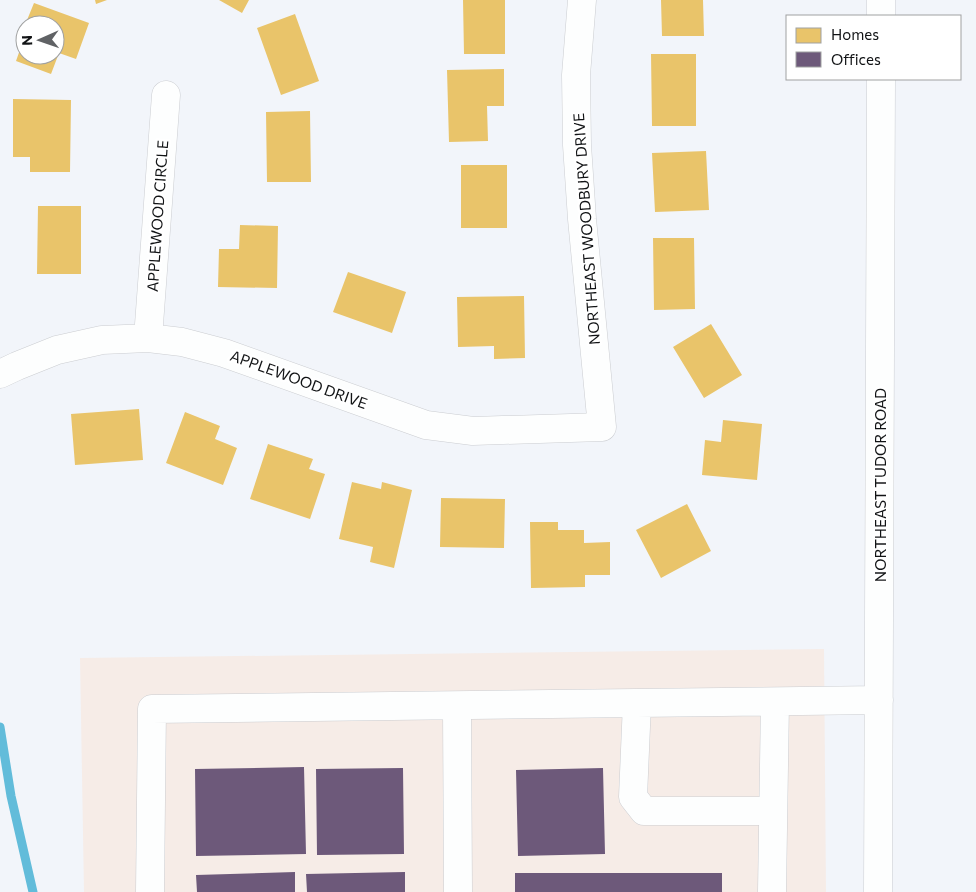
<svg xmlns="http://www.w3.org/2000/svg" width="976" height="892" font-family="Commissioner,sans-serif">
  <rect width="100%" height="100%" fill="#f2f5fa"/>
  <path fill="#f6ece7" d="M 824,649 L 826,892 L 84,892 L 80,658 Z"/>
  <path fill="#e9c46a" d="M 95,0 L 107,0 L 96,4 Z
    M 219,0 L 249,0 L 242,13 Z
    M 463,0 L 505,0 L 505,54 L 464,54 Z
    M 661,0 L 703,0 L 704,36 L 662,36 Z
    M 34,3 L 89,23 L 76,59 L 59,53 L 51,74 L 16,61 L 22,44 L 19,43 L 25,27 L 25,55 L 55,55 L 55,25 L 25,25 Z
    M 295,14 L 319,81 L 281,95 L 257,28 Z
    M 651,54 L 696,54 L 696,126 L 652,126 Z
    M 504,69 L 504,106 L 487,106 L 488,141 L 449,142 L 447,70 Z
    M 13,99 L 71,100 L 70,172 L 30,172 L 30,157 L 13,157 Z
    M 310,111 L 311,182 L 267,182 L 266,112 Z
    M 706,151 L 709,210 L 655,212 L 652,153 Z
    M 461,165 L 507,165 L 507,228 L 461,228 Z
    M 38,206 L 81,206 L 81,274 L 37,274 Z
    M 240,225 L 278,226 L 277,288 L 218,287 L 219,249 L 239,249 Z
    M 653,238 L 694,238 L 695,309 L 654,310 Z
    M 348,272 L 406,292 L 392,333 L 333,312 Z
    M 524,296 L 525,358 L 494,359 L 494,346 L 458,347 L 457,297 Z
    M 711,324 L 742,375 L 704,398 L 673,347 Z
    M 139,409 L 143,460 L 75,465 L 71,414 Z
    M 185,412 L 220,426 L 215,439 L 237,448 L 223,485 L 166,463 Z
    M 723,420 L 762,424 L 757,480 L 702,475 L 705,440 L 721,442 Z
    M 268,444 L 313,459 L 309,469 L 325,474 L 310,519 L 250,499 Z
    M 352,482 L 381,489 L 382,482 L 412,490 L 394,568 L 370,562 L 373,547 L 339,539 Z
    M 441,498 L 505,499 L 504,548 L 440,547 Z
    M 687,504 L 711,551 L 661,578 L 636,530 Z
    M 530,522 L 558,522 L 558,530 L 584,530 L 584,543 L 610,542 L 610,575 L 585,575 L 585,587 L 531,588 Z"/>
  <path fill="#6d597a" d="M 304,767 L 306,854 L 196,856 L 195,769 Z
    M 403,768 L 404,854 L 317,855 L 316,769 Z
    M 603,768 L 605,854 L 518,856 L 516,770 Z
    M 295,872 L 295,892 L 197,892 L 196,875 Z
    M 405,872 L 405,892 L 307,892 L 306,874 Z
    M 515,873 L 722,873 L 722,892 L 515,892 Z"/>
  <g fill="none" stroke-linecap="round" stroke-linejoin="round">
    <path stroke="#62bcda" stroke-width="9" d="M 0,727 L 11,796 L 33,892"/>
    <defs>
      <path id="minor" d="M 881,16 L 881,0
        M 148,338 L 166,95
        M 0,374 L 17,366 L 57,350 L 102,340 L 148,338 L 182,342 L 224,353 L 426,425 L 473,431 L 602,427 L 582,219 L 577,145 L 576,75 L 582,0
        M 637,703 L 633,797 L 644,811 L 773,811
        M 457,706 L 458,892
        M 150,892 L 152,709 L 879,700
        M 772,892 L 775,702
        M 878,892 L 881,79"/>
    </defs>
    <use href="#minor" stroke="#cbcdd1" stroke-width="29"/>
    <use href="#minor" stroke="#fdfefe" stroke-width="28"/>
  </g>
  <g text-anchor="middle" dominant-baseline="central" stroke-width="5" stroke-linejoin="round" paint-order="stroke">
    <g font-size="15" fill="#111315" stroke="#fff">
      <text transform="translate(157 216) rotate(-86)">APPLEWOOD CIRCLE</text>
      <text transform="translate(586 229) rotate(-94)">NORTHEAST WOODBURY DRIVE</text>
      <text transform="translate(299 379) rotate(20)">APPLEWOOD DRIVE</text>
      <text transform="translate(880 485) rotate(-90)">NORTHEAST TUDOR ROAD</text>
    </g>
  </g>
  <rect x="786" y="15" width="175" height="65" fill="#ffffff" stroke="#a0a1a1"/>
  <rect x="796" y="28" width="25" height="15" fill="#e9c46a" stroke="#a0a1a1"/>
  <text x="831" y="40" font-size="15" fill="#111315">Homes</text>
  <rect x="796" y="52" width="25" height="15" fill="#6d597a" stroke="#a0a1a1"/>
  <text x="831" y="65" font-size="15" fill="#111315">Offices</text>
  <g transform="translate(40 40) rotate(268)"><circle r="24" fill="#ffffff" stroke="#a0a1a1"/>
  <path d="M0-4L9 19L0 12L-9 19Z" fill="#606265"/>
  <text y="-8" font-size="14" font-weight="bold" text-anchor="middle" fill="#111315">N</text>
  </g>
</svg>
